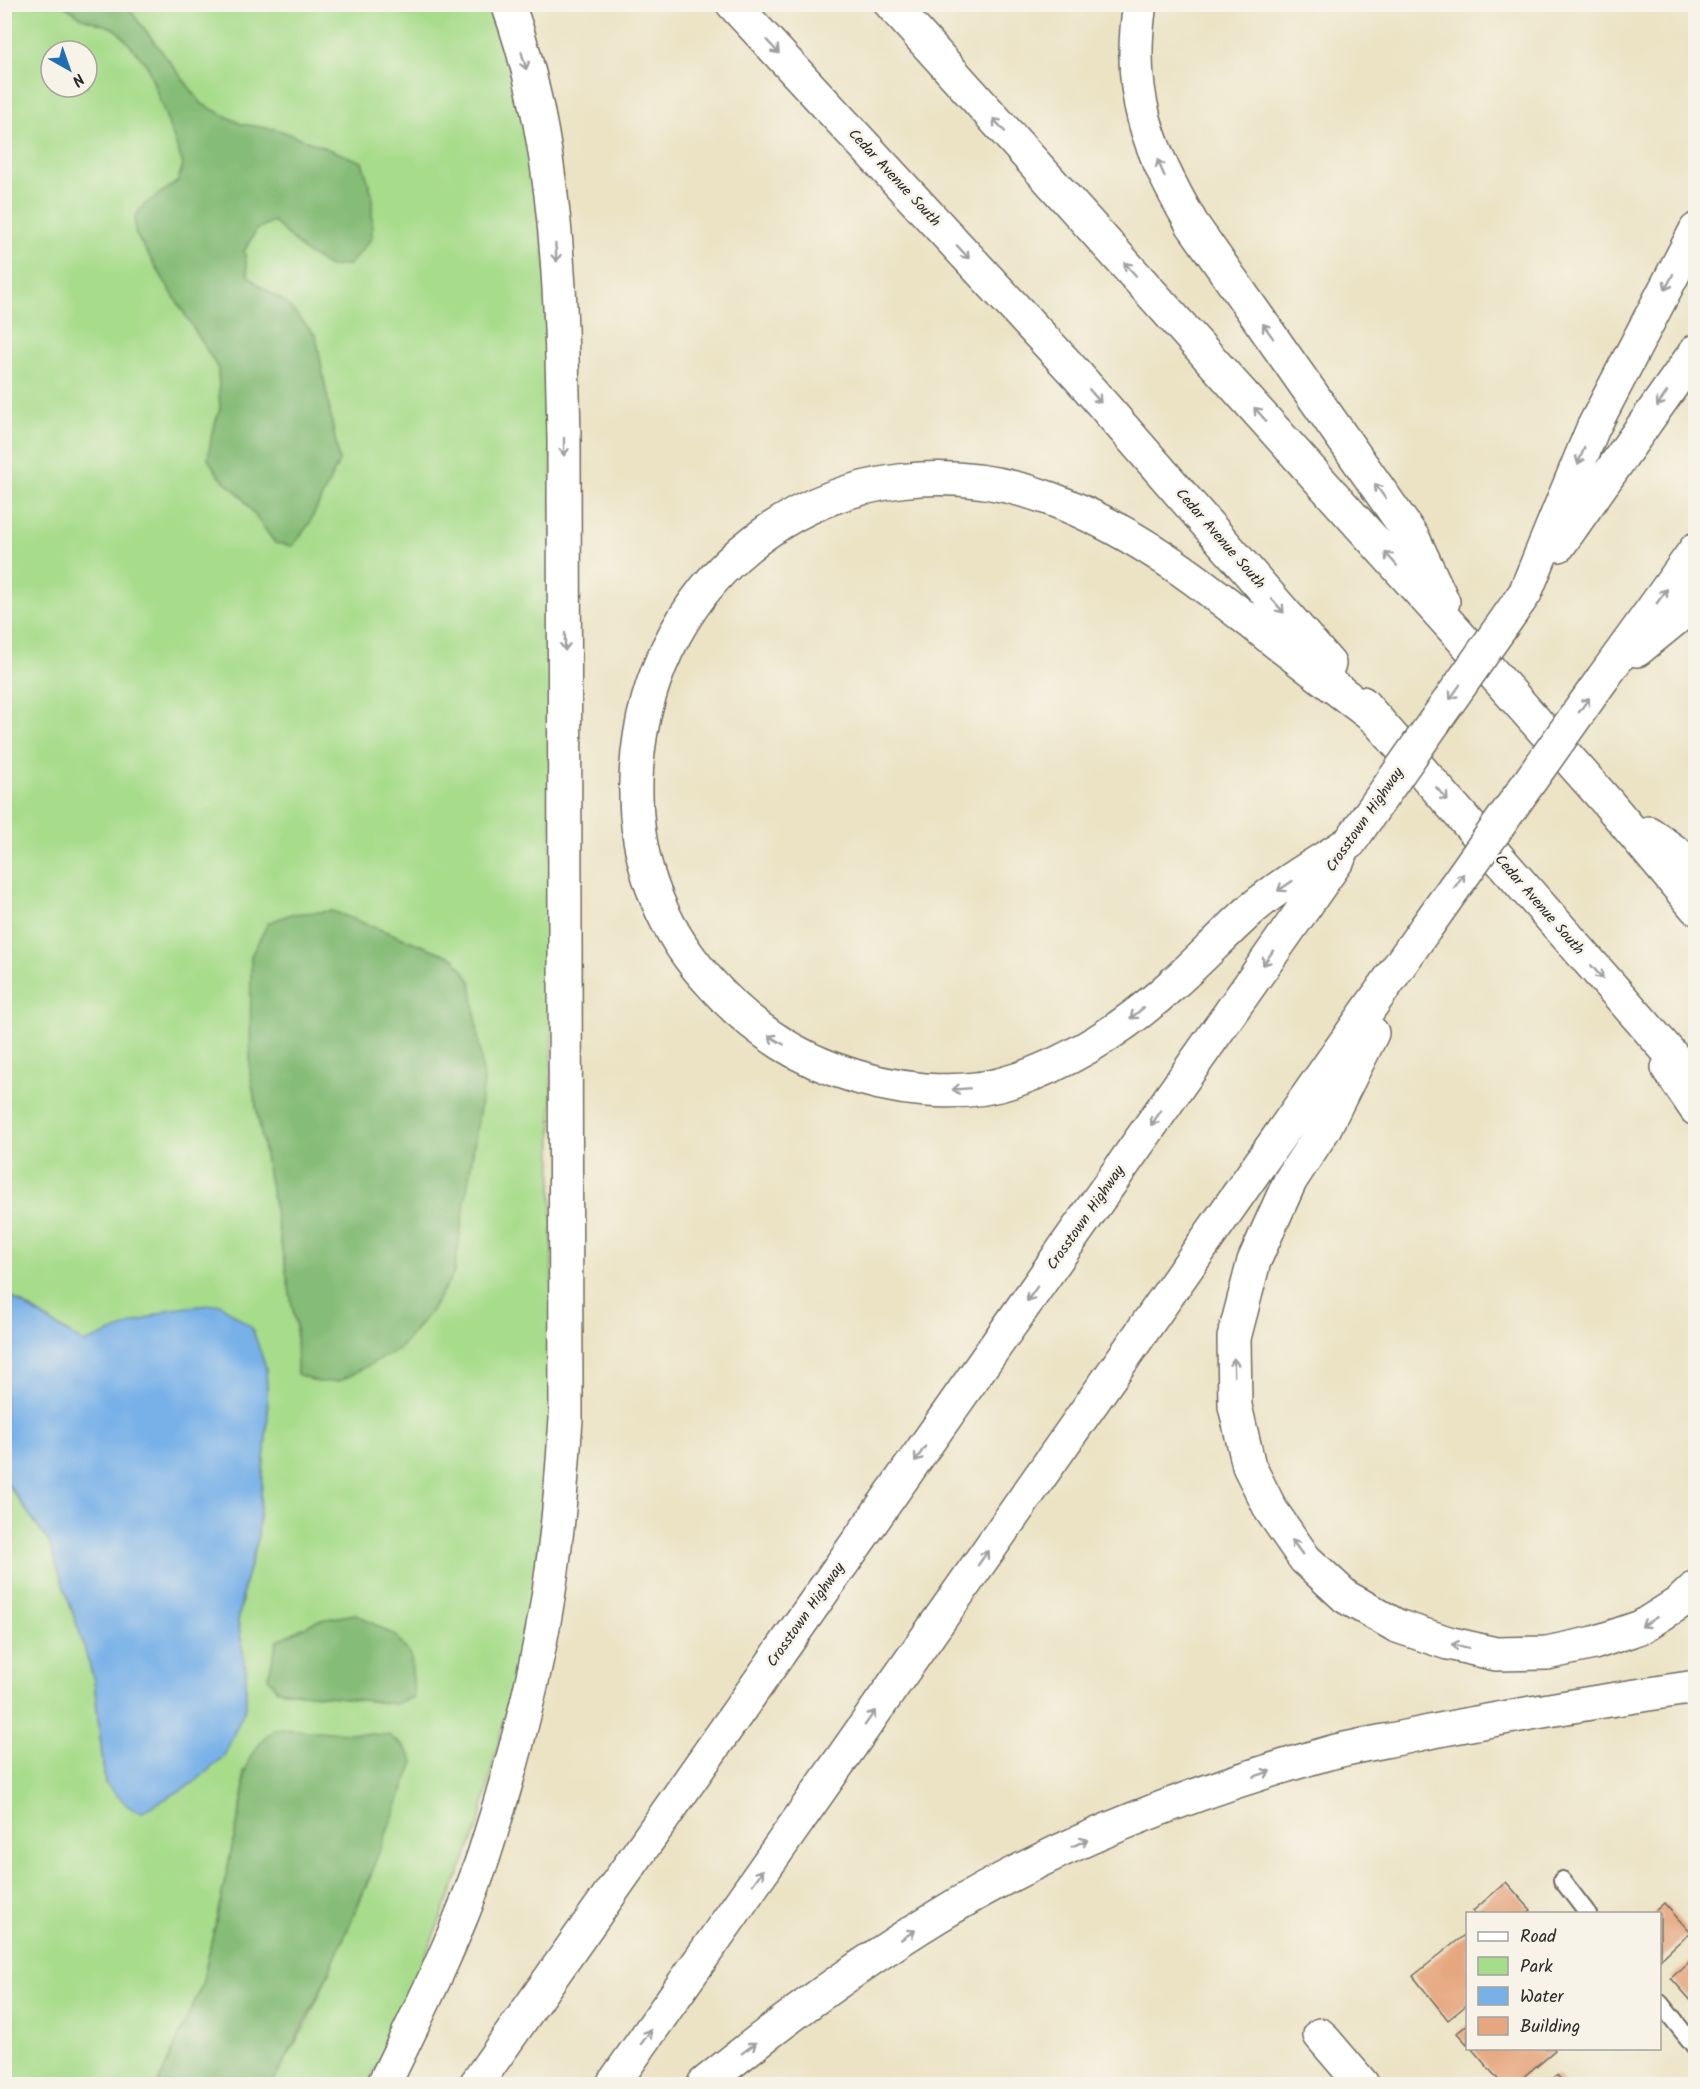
<svg xmlns="http://www.w3.org/2000/svg" width="1700" height="2089" font-family="Kalam,sans-serif">
  <rect width="100%" height="100%" fill="#f7f3e8"/>
  <filter id="ink" filterUnits="userSpaceOnUse"><feTurbulence type="fractalNoise" baseFrequency=".0167" numOctaves="2"/><feDisplacementMap in="SourceGraphic" scale="12" xChannelSelector="R" yChannelSelector="G"/><feConvolveMatrix kernelMatrix="1 2 1 2 8 2 1 2 1" color-interpolation-filters="sRGB"/></filter>
  <filter id="wash" filterUnits="userSpaceOnUse"><feTurbulence type="fractalNoise" baseFrequency=".008" numOctaves="4" result="noise"/><feDisplacementMap in="SourceGraphic" scale="24" xChannelSelector="R" yChannelSelector="G"/><feGaussianBlur stdDeviation="1.35" result="paint"/><feColorMatrix in="noise" values="0 0 0 0 0 0 0 0 0 0 0 0 0 0 0 0 0 1.4 0 .05"/><feComposite in="paint" operator="in"/></filter>
  <g filter="url(#wash)">
    <rect width="100%" height="100%" fill="#ece3c5"/>
    <path fill="#a7dc8b" stroke="#69845b" stroke-width="1.5" fill-rule="evenodd" d="M 5,5 L 63,5 L 83,18 L 116,29 L 147,65 L 162,103 L 183,164 L 178,181 L 144,205 L 135,233 L 218,368 L 220,409 L 212,433 L 219,476 L 241,496 L 275,543 L 309,524 L 339,461 L 316,336 L 285,302 L 261,287 L 248,276 L 244,251 L 257,229 L 273,221 L 304,251 L 372,194 L 362,162 L 279,130 L 241,124 L 202,104 L 126,5 L 492,5 L 533,154 L 551,315 L 552,1416 L 534,1594 L 478,1828 L 389,2043 L 368,2084 L 272,2084 L 307,2023 L 372,1873 L 243,1770 L 244,1793 L 202,1985 L 158,2084 L 5,2084 L 4,1480 L 49,1542 L 80,1634 L 94,1680 L 105,1783 L 246,1672 L 238,1621 L 245,1582 L 257,1542 L 268,1414 L 266,1368 L 125,1328 L 84,1343 L 9,1295 L 5,1296 ZM 51,51 L 87,51 L 87,87 L 51,87 ZM 332,911 L 455,958 L 457,1253 L 454,1273 L 430,1312 L 399,1349 L 297,1374 L 296,1326 L 250,1073 ZM 356,1614 L 397,1637 L 395,1704 L 277,1690 L 316,1621 Z"/>
    <path fill="#85bc77" stroke="#587451" stroke-width="1.5" d="M 63,5 L 126,5 L 202,104 L 241,124 L 279,130 L 362,162 L 372,194 L 372,238 L 349,265 L 329,267 L 304,251 L 273,221 L 257,229 L 244,251 L 248,275 L 261,287 L 285,302 L 316,336 L 339,461 L 309,524 L 293,546 L 275,543 L 241,496 L 219,476 L 208,459 L 212,433 L 220,409 L 218,368 L 135,233 L 135,217 L 144,205 L 178,181 L 183,164 L 147,65 L 116,29 L 83,18 Z
      M 332,911 L 454,958 L 471,981 L 484,1082 L 454,1273 L 430,1312 L 399,1349 L 340,1381 L 318,1382 L 297,1374 L 296,1326 L 250,1073 L 251,956 L 268,923 L 291,914 Z
      M 356,1614 L 397,1637 L 411,1656 L 414,1697 L 395,1704 L 277,1690 L 268,1678 L 277,1641 L 316,1621 Z
      M 275,1729 L 389,1735 L 405,1748 L 414,1762 C 372,1872 330,1982 272,2084 L 158,2084 L 202,1985 L 244,1793 C 243,1762 252,1749 275,1729 Z"/>
    <path fill="#78b1e8" stroke="#526e8a" stroke-width="1.5" d="M 8,1295 L 84,1343 L 171,1309 L 220,1304 L 252,1328 L 266,1368 L 268,1414 L 257,1542 L 245,1582 L 238,1621 L 246,1672 L 246,1706 L 224,1756 L 195,1782 L 141,1813 L 129,1807 L 105,1783 L 94,1680 L 80,1634 L 49,1542 L 5,1480 L 4,1296 Z"/>
    <g id="blocks">
      <path fill="#e6a780" d="M 1506,1882 L 1531,1910 L 1527,1914 L 1474,1914 L 1473,1911 Z
        M 1664,1903 L 1690,1932 L 1660,1960 L 1660,1914 L 1652,1914 Z
        M 1468,1932 L 1468,2004 L 1448,2020 L 1413,1976 Z
        M 1696,1956 L 1696,2003 L 1694,2004 L 1671,1978 Z
        M 1468,2024 L 1468,2045 L 1457,2033 Z
        M 1471,2048 L 1554,2048 L 1555,2050 L 1515,2084 L 1502,2084 Z
        M 1557,2075 L 1565,2084 L 1547,2084 Z"/>
    </g>
  </g>
  <g filter="url(#ink)">
    <use href="#blocks" fill-opacity="0" stroke="#6f6b61" stroke-width="1.5"/>
    <g fill="none" stroke-linecap="round" stroke-linejoin="round">
      <defs>
        <path id="service" d="M 1562,1880 L 1588,1914
          M 1660,2003 L 1696,2048"/>
        <path id="minor" d="M 1320,2035 L 1362,2084"/>
        <path id="motorway" d="M 733,4 L 1077,375 L 1329,664
          M 891,4 L 1458,634 L 1608,803 L 1696,908
          M 1140,4 C 1126,93 1148,149 1192,224 L 1413,538 L 1443,602
          M 1559,545 L 1696,351
          M 1525,593 L 1593,428 L 1696,230
          M 1637,650 L 1696,602
          M 1603,678 L 1696,549
          M 1362,703 L 1696,1083
          M 1649,833 L 1696,867
          M 1350,842 C 1318,863 1282,883 1253,908 C 1226,932 1201,959 1174,983 C 1129,1024 1075,1060 1016,1080 C 958,1100 890,1090 833,1069 C 782,1050 742,1019 707,979 C 657,923 634,854 636,780 C 643,563 847,424 1051,499 C 1139,532 1210,589 1282,647 C 1313,671 1345,695 1376,719
          M 1372,1033 L 1324,1129 L 1290,1181 L 1254,1261 L 1234,1338 L 1235,1406 L 1249,1466 L 1271,1510 L 1305,1559 L 1346,1597 L 1397,1626 L 1448,1643 L 1496,1654 L 1547,1653 L 1594,1643 L 1641,1627 L 1679,1603 L 1696,1587
          M 1668,1068 L 1696,1109
          M 384,2084 C 420,2010 458,1934 484,1855 C 517,1753 545,1644 556,1537 C 561,1497 563,1458 566,1419 L 564,439 C 561,294 558,142 508,4
          M 476,2084 L 1339,858
          M 613,2084 L 1425,929
          M 704,2084 C 778,2024 856,1966 938,1916 C 1057,1843 1192,1792 1325,1754 C 1353,1746 1382,1742 1410,1736 C 1505,1716 1600,1701 1696,1687"/>
      </defs>
      <use href="#service" stroke="#6f6b61" stroke-width="20"/>
      <use href="#minor" stroke="#6f6b61" stroke-width="36"/>
      <use href="#motorway" stroke="#6f6b61" stroke-width="36"/>
      <use href="#service" stroke="#fff" stroke-width="16"/>
      <use href="#minor" stroke="#fff" stroke-width="33"/>
      <use href="#motorway" stroke="#fff" stroke-width="33"/>
      <defs>
        <path id="motorway-bridge" d="M 1350,842 L 1525,593
          M 1425,929 L 1603,678"/>
      </defs>
      <use href="#motorway-bridge" stroke="#6f6b61" stroke-width="36" stroke-linecap="butt"/>
      <use href="#motorway-bridge" stroke="#fff" stroke-width="33"/>
    </g>
    <defs><path id="oneway-shaft" d="M-6 0H5M1.5-3L5.5 0L1.5 3" fill="none" stroke-width="1.6" stroke-linecap="round" stroke-linejoin="round" transform="scale(1.5)"/></defs>
    <g stroke="#a0a0a0">
      <use href="#oneway-shaft" transform="translate(773 47) rotate(47)"/>
      <use href="#oneway-shaft" transform="translate(524 61) rotate(74)"/>
      <use href="#oneway-shaft" transform="translate(999 125) rotate(-132)"/>
      <use href="#oneway-shaft" transform="translate(1161 168) rotate(-113)"/>
      <use href="#oneway-shaft" transform="translate(963 252) rotate(47)"/>
      <use href="#oneway-shaft" transform="translate(556 253) rotate(86)"/>
      <use href="#oneway-shaft" transform="translate(1130 269) rotate(-132)"/>
      <use href="#oneway-shaft" transform="translate(1669 282) rotate(117)"/>
      <use href="#oneway-shaft" transform="translate(1268 331) rotate(-125)"/>
      <use href="#oneway-shaft" transform="translate(1095 396) rotate(49)"/>
      <use href="#oneway-shaft" transform="translate(1662 399) rotate(125)"/>
      <use href="#oneway-shaft" transform="translate(1260 414) rotate(-132)"/>
      <use href="#oneway-shaft" transform="translate(564 447) rotate(90)"/>
      <use href="#oneway-shaft" transform="translate(1581 456) rotate(112)"/>
      <use href="#oneway-shaft" transform="translate(1380 491) rotate(-125)"/>
      <use href="#oneway-shaft" transform="translate(1391 559) rotate(-132)"/>
      <use href="#oneway-shaft" transform="translate(1662 596) rotate(-54)"/>
      <use href="#oneway-shaft" transform="translate(1278 606) rotate(49)"/>
      <use href="#oneway-shaft" transform="translate(565 642) rotate(90)"/>
      <use href="#oneway-shaft" transform="translate(1455 692) rotate(125)"/>
      <use href="#oneway-shaft" transform="translate(1584 705) rotate(-55)"/>
      <use href="#oneway-shaft" transform="translate(1442 794) rotate(49)"/>
      <use href="#oneway-shaft" transform="translate(1459 881) rotate(-55)"/>
      <use href="#oneway-shaft" transform="translate(1285 886) rotate(146)"/>
      <use href="#oneway-shaft" transform="translate(1268 958) rotate(125)"/>
      <use href="#oneway-shaft" transform="translate(1597 972) rotate(49)"/>
      <use href="#oneway-shaft" transform="translate(1137 1013) rotate(141)"/>
      <use href="#oneway-shaft" transform="translate(776 1040) rotate(-150)"/>
      <use href="#oneway-shaft" transform="translate(961 1089) rotate(176)"/>
      <use href="#oneway-shaft" transform="translate(1156 1118) rotate(125)"/>
      <use href="#oneway-shaft" transform="translate(1032 1294) rotate(125)"/>
      <use href="#oneway-shaft" transform="translate(1234 1367) rotate(-91)"/>
      <use href="#oneway-shaft" transform="translate(920 1454) rotate(125)"/>
      <use href="#oneway-shaft" transform="translate(1297 1547) rotate(-126)"/>
      <use href="#oneway-shaft" transform="translate(983 1558) rotate(-55)"/>
      <use href="#oneway-shaft" transform="translate(1649 1622) rotate(148)"/>
      <use href="#oneway-shaft" transform="translate(1460 1646) rotate(-168)"/>
      <use href="#oneway-shaft" transform="translate(870 1718) rotate(-55)"/>
      <use href="#oneway-shaft" transform="translate(1262 1774) rotate(-18)"/>
      <use href="#oneway-shaft" transform="translate(1080 1843) rotate(-24)"/>
      <use href="#oneway-shaft" transform="translate(758 1877) rotate(-55)"/>
      <use href="#oneway-shaft" transform="translate(908 1935) rotate(-34)"/>
      <use href="#oneway-shaft" transform="translate(646 2037) rotate(-55)"/>
      <use href="#oneway-shaft" transform="translate(749 2048) rotate(-37)"/>
    </g>
  </g>
  <g text-anchor="middle" dominant-baseline="central" stroke-width="5" stroke-linejoin="round" paint-order="stroke">
    <g font-size="15" fill="#2b2b2b" stroke="#f7f3e8">
      <text transform="translate(894 178) rotate(47)">Cedar Avenue South</text>
      <text transform="translate(1220 539) rotate(49)">Cedar Avenue South</text>
      <text transform="translate(1365 820) rotate(-55)">Crosstown Highway</text>
      <text transform="translate(1539 905) rotate(49)">Cedar Avenue South</text>
      <text transform="translate(1086 1218) rotate(-55)">Crosstown Highway</text>
      <text transform="translate(806 1615) rotate(-55)">Crosstown Highway</text>
    </g>
  </g>
  <rect width="1700" height="2089" fill="none" stroke="#f7f3e8" stroke-width="24"/>
  <rect x="1466" y="1912" width="195" height="138" fill="#f7f3e8" stroke="#a5a39c" stroke-width="1.5"/>
  <rect x="1478" y="1932" width="30" height="9" fill="#ffffff" stroke="#a5a39c" stroke-width="1.5"/>
  <text x="1520" y="1942" font-size="18" fill="#2b2b2b">Road</text>
  <rect x="1478" y="1957" width="30" height="18" fill="#a7dc8b" stroke="#a5a39c" stroke-width="1.5"/>
  <text x="1520" y="1972" font-size="18" fill="#2b2b2b">Park</text>
  <rect x="1478" y="1987" width="30" height="18" fill="#78b1e8" stroke="#a5a39c" stroke-width="1.5"/>
  <text x="1520" y="2002" font-size="18" fill="#2b2b2b">Water</text>
  <rect x="1478" y="2017" width="30" height="18" fill="#e6a780" stroke="#a5a39c" stroke-width="1.5"/>
  <text x="1520" y="2032" font-size="18" fill="#2b2b2b">Building</text>
  <g transform="translate(69 69) rotate(140)"><circle r="28" fill="#f7f3e8" stroke="#a5a39c" stroke-width="1.5"/>
  <path d="M0-4.5L10 22L0 15L-10 22Z" fill="#1f6fb2"/>
  <text y="-9" font-size="16" font-weight="bold" text-anchor="middle" fill="#2b2b2b">N</text>
  </g>
</svg>
